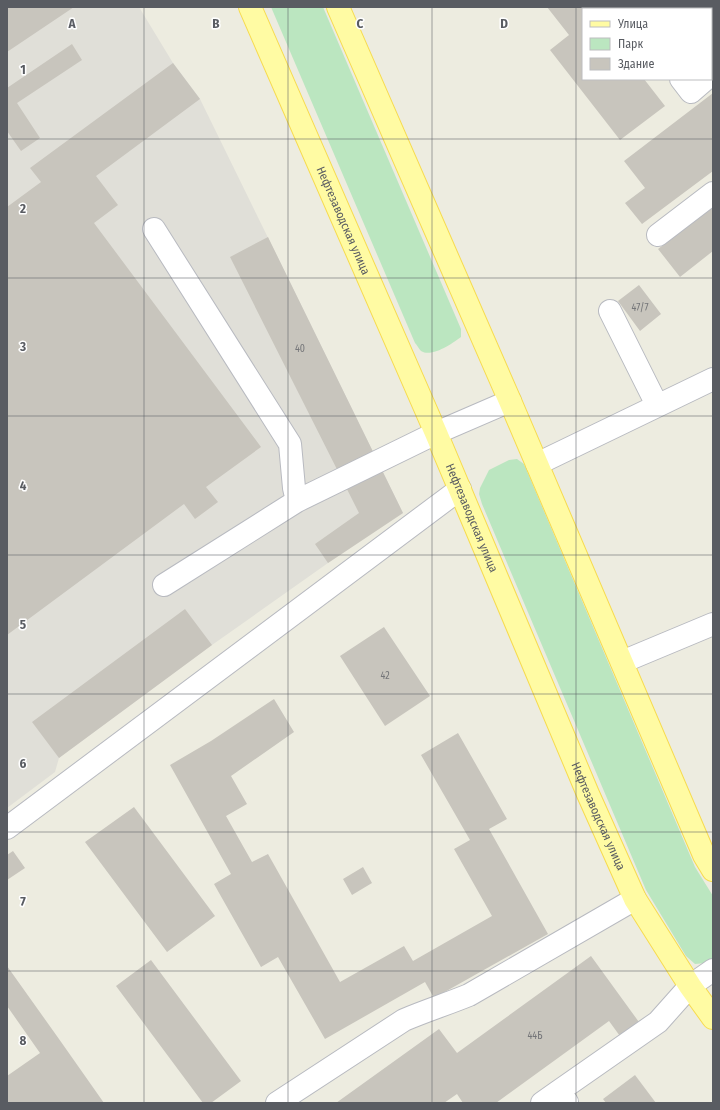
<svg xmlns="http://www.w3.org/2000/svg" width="720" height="1110" font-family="'Fira Sans Condensed',sans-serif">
  <rect width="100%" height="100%" fill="#edece0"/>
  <path fill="#e0dfd8" d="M 7,7 L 139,7 L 173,63 L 200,99 L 403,513 L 328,563 L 212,645 L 59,758 L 55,772 L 7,808 Z"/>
  <path fill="#bbe6c0" d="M 271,7 L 323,7 L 461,329 L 461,337 C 453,343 432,358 421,351 C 419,349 417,345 415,343 Z
    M 517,459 L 524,464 L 695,867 L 713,896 L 713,960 L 706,963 L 695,964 L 686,956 L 646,890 L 482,504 L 479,494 L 480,488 L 489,470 L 509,460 Z"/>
  <path fill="#c8c5bd" d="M 7,7 L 74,7 L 7,52 Z
    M 547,7 L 589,7 L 591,9 L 583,9 L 583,79 L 644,79 L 665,106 L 620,140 L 550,50 L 569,35 Z
    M 651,7 L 713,7 L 713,44 L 711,45 L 711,9 L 649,9 Z
    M 72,44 L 82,60 L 17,103 L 40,138 L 21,151 L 7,131 L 7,88 Z
    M 173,63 L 200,99 L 96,176 L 118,205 L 94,223 L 261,447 L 206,487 L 218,502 L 195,519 L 184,504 L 7,635 L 7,207 L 41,182 L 30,168 Z
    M 713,93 L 713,171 L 642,224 L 625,203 L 645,188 L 624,161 Z
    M 713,207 L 713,251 L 680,277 L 658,249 Z
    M 268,237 L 403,513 L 328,563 L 315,544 L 359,513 L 230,257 Z
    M 639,285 L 661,314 L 640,331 L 618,301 Z
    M 185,609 L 212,645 L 59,758 L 32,722 Z
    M 384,627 L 430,696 L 385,726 L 340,656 Z
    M 274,699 L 294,732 L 231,776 L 247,804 L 226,816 L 252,862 L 268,854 L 340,982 L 404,946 L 413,961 L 492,916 L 454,849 L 470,840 L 421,755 L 458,733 L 507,819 L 489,829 L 548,934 L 434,998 L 425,982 L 325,1039 L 278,957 L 261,967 L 214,884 L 231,874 L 170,765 L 211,741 Z
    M 134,807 L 215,916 L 167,952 L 85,842 Z
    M 13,851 L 25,868 L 7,880 L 7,855 Z
    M 363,867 L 372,883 L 352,895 L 343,879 Z
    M 591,956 L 644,1029 L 625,1043 L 609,1021 L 496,1103 L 463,1103 L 457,1094 L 444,1103 L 336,1103 L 439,1029 L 457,1053 Z
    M 151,960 L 241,1081 L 211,1103 L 203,1103 L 116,986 Z
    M 7,966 L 59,1039 L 104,1103 L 7,1103 L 7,1076 L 40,1053 L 7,1006 Z
    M 635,1075 L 656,1103 L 606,1103 L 603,1099 Z"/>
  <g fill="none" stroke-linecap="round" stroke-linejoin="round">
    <defs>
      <path id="minor" d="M 632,9 L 635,7
        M 681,79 L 691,92 L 706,79
        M 154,229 L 290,444 L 294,488 L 297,501
        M 658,235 L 713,193
        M 610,311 L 657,405
        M 537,464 L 713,379
        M 164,585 L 297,501 L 436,433 L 510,401
        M 622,662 L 713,624
        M 7,828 L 460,489
        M 559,1091 L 658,1022 L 690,986 L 713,970
        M 277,1103 L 404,1020 C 425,1011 447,1004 469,995 L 635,899
        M 542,1103 L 559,1091 L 567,1102"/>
      <g id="major">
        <path id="s1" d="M 250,7 L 436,433 L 588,794 L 635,899 L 690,986 L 713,1018"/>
        <path d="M 338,7 L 510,401 L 704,855 L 713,870"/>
      </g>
    </defs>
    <use href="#minor" stroke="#b8bac0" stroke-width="24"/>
    <use href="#major" stroke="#f7db4f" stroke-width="24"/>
    <use href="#minor" stroke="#fff" stroke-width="22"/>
    <use href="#major" stroke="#fffba3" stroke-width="22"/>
  </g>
  <path fill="none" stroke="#595c62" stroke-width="1" stroke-opacity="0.55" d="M 144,7 L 144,1103M 288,7 L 288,1103M 432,7 L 432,1103M 576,7 L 576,1103M 7,139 L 713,139M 7,278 L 713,278M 7,416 L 713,416M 7,555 L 713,555M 7,694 L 713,694M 7,832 L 713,832M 7,971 L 713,971"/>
  <g text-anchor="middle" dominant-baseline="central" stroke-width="3" stroke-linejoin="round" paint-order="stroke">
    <g font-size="10" fill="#757679">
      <text x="640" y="308">47/7</text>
      <text x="300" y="349">40</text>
      <text x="385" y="676">42</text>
      <text x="535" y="1036">44Б</text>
    </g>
    <g font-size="12" fill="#595c62" stroke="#fff">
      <text stroke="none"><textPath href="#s1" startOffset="233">Нефтезаводская улица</textPath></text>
      <text stroke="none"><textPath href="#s1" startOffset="557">Нефтезаводская улица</textPath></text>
      <text stroke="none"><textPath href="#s1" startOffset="881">Нефтезаводская улица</textPath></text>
    </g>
  </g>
  <g font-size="13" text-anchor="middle" font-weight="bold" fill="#595c62" stroke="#fff" stroke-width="3" stroke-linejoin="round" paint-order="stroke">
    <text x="72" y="28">A</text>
    <text x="216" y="28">B</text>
    <text x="360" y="28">C</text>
    <text x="504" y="28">D</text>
    <text x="23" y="74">1</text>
    <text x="23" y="213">2</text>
    <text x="23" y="351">3</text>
    <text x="23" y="490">4</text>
    <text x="23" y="629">5</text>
    <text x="23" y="768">6</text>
    <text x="23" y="906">7</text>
    <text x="23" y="1045">8</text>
  </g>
  <rect width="720" height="1110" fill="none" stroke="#595c62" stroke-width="16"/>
  <rect x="582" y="8" width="130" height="72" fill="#ffffff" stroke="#bdbec0"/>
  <rect x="590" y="21" width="20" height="6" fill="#fffba3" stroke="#bdbec0"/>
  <text x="618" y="28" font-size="12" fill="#595c62">Улица</text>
  <rect x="590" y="38" width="20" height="12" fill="#bbe6c0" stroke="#bdbec0"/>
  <text x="618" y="48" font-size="12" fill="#595c62">Парк</text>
  <rect x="590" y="58" width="20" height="12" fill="#c8c5bd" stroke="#bdbec0"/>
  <text x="618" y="68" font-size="12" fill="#595c62">Здание</text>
</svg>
